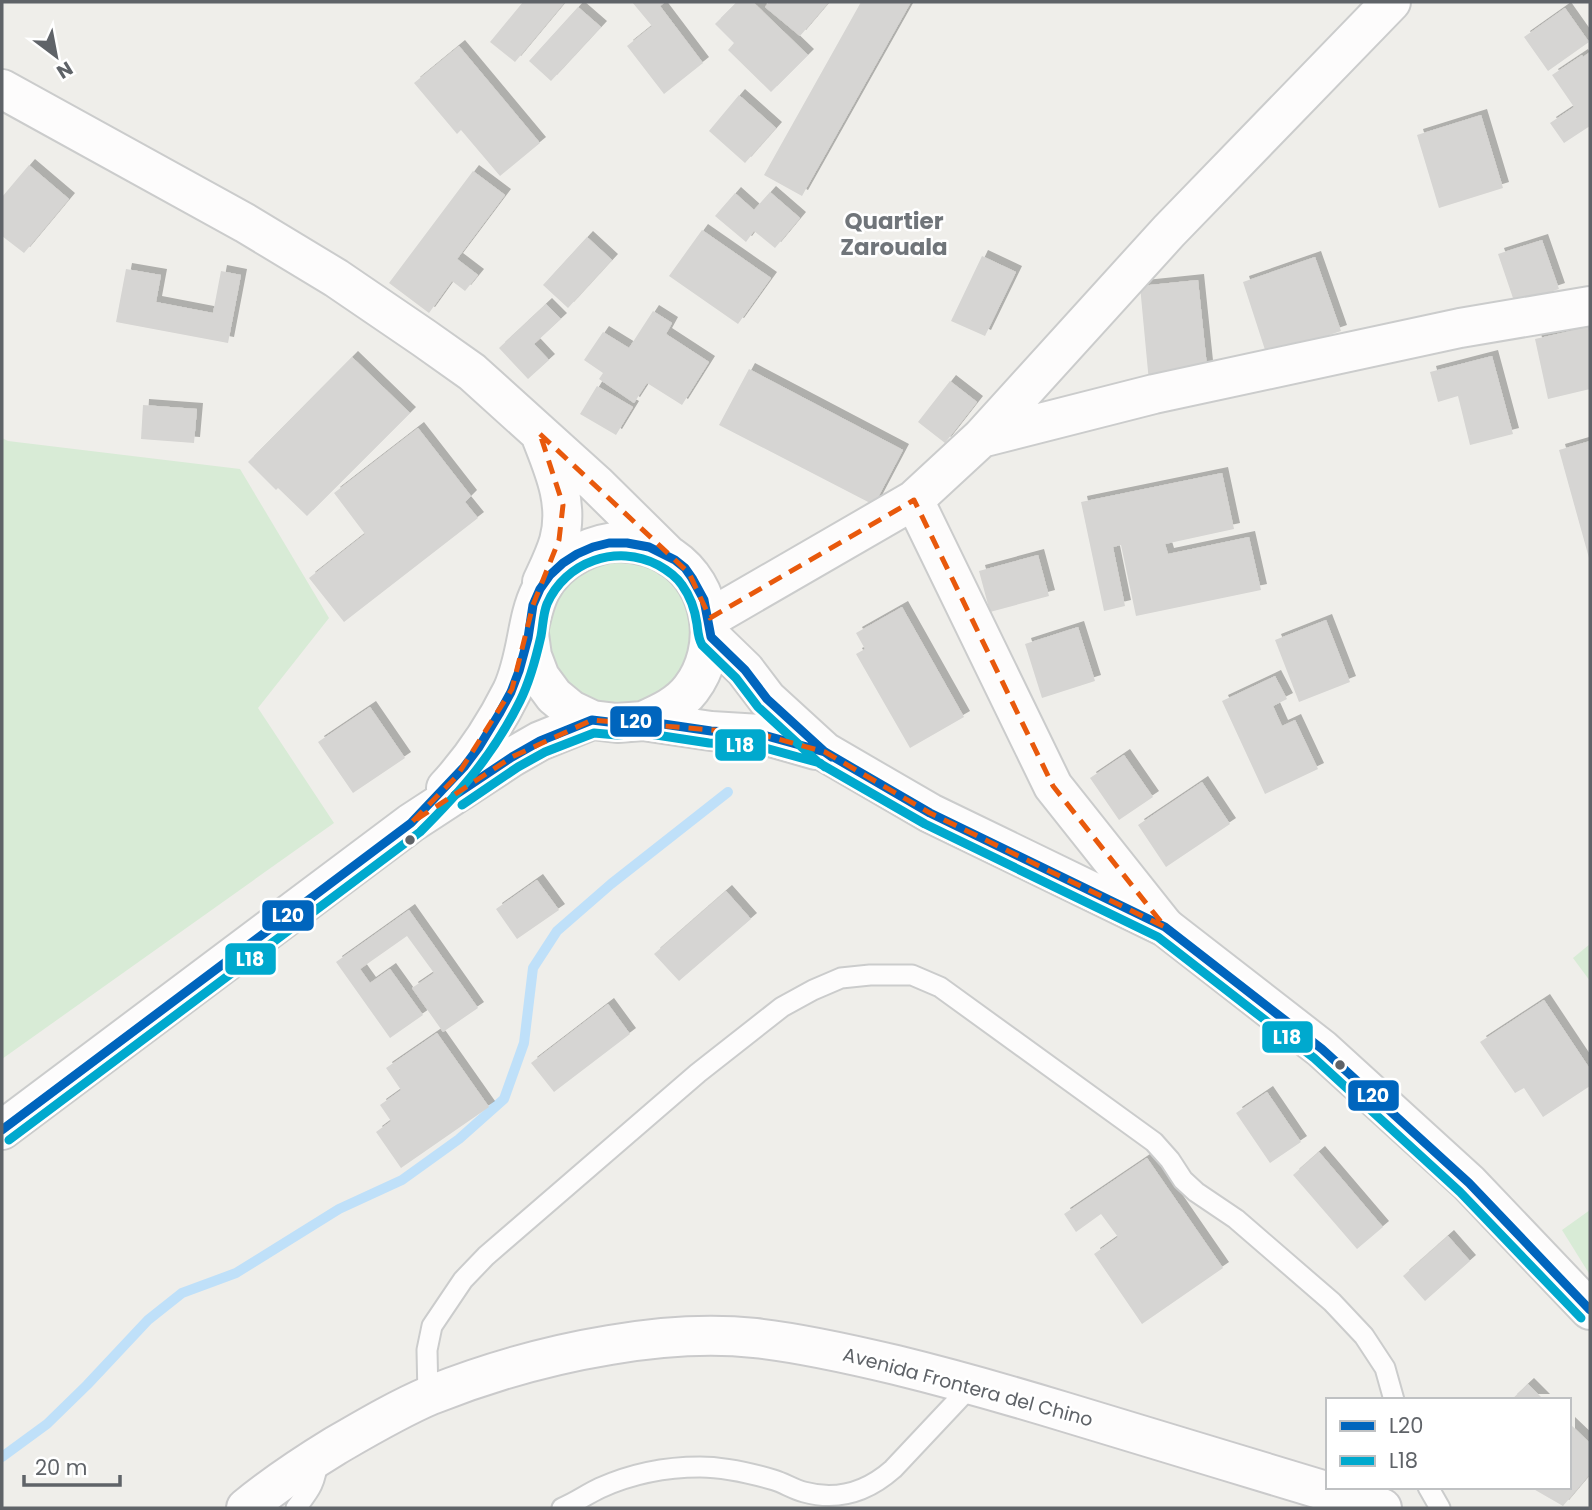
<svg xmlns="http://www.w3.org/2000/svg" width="1592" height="1510" font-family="Poppins,sans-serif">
  <defs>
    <filter id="shadow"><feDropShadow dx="6" dy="-6" stdDeviation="0" flood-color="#0004"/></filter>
  </defs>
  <rect width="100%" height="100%" fill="#efeeea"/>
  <path fill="#d8ebd6" d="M 2,438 L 8,441 L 240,469 L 329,618 L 258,708 L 334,823 L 2,1059 Z
    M545 633a75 75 0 1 1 150 0a75 75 0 1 1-150 0Z
    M 1590,944 L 1590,981 L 1573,958 Z
    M 1590,1210 L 1590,1275 L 1562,1230 Z"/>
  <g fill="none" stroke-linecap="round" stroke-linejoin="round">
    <path stroke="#bfe0f9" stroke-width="10" d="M 2,1457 L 47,1424 L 87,1385 L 148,1320 L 182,1293 L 236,1273 L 339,1209 L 402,1180 L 459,1139 L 504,1099 L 524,1043 L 533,968 L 557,931 L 611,884 L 728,792"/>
  </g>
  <path fill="#d6d5d3" filter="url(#shadow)" d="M 523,2 L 565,2 L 515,62 L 490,42 Z
    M 632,2 L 665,2 L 660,6 L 703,63 L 664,94 L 627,46 L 652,26 Z
    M 737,2 L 753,2 L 808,55 L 771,92 L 728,50 L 734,43 L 715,24 Z
    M 769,2 L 829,2 L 800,36 L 765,7 Z
    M 861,2 L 911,2 L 802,196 L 764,175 Z
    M 578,7 L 601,27 L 551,81 L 529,61 Z
    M 1565,8 L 1589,42 L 1548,71 L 1524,37 Z
    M 459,46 L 540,143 L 500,176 L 461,130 L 457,134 L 414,83 Z
    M 1590,52 L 1590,126 L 1564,143 L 1550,123 L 1574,107 L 1552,75 L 1582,55 L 1583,57 Z
    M 739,95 L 776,128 L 745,163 L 709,131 Z
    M 1481,115 L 1503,188 L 1439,208 L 1417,135 Z
    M 29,165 L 69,199 L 24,253 L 2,236 L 2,197 Z
    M 473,171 L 505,195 L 457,259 L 478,275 L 465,291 L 452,281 L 429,313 L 389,283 Z
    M 770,192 L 800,218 L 775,248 L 754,231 L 746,242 L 715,216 L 735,193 L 754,210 Z
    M 702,230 L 771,278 L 738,324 L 669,276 Z
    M 587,237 L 612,260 L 568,308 L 543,285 Z
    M 1542,240 L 1559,289 L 1515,304 L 1498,254 Z
    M 982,256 L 1016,272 L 985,336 L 951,321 Z
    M 1315,257 L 1341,331 L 1267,356 L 1243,282 Z
    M 126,269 L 161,275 L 156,302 L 213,313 L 221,271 L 241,275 L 228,343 L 116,322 Z
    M 1198,280 L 1208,376 L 1149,382 L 1140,286 Z
    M 546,304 L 561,319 L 534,344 L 549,360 L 528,379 L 499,348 Z
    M 653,311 L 672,323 L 666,334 L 709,362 L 682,405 L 647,383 L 634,403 L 599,379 L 603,373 L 584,360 L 603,332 L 629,348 Z
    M 1588,327 L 1590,337 L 1590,389 L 1548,399 L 1535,339 Z
    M 1492,356 L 1513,434 L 1470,445 L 1458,396 L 1438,402 L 1430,372 Z
    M 352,357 L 410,413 L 307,516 L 278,488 L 276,490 L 248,462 Z
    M 749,369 L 903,450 L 874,505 L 719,425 Z
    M 950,381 L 977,402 L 945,443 L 918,422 Z
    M 597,386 L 633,407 L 616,435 L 580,414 Z
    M 143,405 L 197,409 L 194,443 L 141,439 Z
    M 418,428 L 471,496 L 465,502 L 478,518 L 344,622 L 309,578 L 365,534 L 334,493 Z
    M 1590,441 L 1590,558 L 1589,558 L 1559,450 Z
    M 1222,473 L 1234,529 L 1165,544 L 1168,554 L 1249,537 L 1261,590 L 1136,616 L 1121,545 L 1113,547 L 1125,606 L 1104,611 L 1081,502 Z
    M 1038,555 L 1049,596 L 990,612 L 979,571 Z
    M 902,607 L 964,717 L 910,748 L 856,654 L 865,649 L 856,633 Z
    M 1326,620 L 1350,682 L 1299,702 L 1275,640 Z
    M 1078,627 L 1095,681 L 1042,698 L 1025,644 Z
    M 1275,676 L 1287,699 L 1273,706 L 1282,726 L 1295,720 L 1318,769 L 1265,794 L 1222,701 Z
    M 370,707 L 405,758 L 353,793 L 318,742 Z
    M 1124,755 L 1153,797 L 1119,820 L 1090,778 Z
    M 1202,782 L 1230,824 L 1166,867 L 1138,825 Z
    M 537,880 L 559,910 L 517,939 L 496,909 Z
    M 726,891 L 751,919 L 679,981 L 654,954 Z
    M 409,910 L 478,1008 L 443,1032 L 412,988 L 434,973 L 407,936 L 360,969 L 370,983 L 390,969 L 423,1015 L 390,1038 L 336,962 Z
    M 1544,1000 L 1590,1069 L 1590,1086 L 1543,1117 L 1524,1088 L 1515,1093 L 1480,1042 Z
    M 608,1004 L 630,1034 L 554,1092 L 531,1063 Z
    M 437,1033 L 489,1107 L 401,1168 L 376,1132 L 391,1121 L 380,1105 L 401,1090 L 386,1068 Z
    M 1267,1092 L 1301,1142 L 1270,1163 L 1236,1113 Z
    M 1319,1152 L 1383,1227 L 1357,1249 L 1293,1175 Z
    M 1147,1158 L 1223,1268 L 1142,1324 L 1094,1254 L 1118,1237 L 1101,1214 L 1076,1232 L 1064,1214 Z
    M 1448,1236 L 1470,1261 L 1425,1301 L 1403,1276 Z
    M 1528,1384 L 1544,1400 L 1511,1400 Z
    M 1569,1423 L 1590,1443 L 1590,1474 L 1563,1506 L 1530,1487 L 1569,1487 Z"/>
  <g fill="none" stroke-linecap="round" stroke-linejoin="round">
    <defs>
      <path id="service" d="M 428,1397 L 427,1350 L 432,1326 L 463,1280 L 486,1256 L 698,1073 L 782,1007 L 813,990 L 841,978 L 870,975 L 912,975 L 940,987 L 1154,1142 L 1170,1160 L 1183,1180 L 1196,1192 L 1236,1219 L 1332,1302 L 1364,1336 L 1385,1368 L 1394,1400
        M 1428,1487 L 1440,1508
        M 296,1508 C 311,1489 316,1482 318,1458
        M 562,1508 C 575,1503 587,1494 600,1488 C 631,1474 666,1467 700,1467 C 725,1467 750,1473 774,1480 C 784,1483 793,1489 804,1492 C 837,1501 867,1492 893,1469 L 973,1384"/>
      <path id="minor" d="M 981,438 L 1154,394 L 1460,328 L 1590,306
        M 914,500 L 1053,786 L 1165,927
        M 710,618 L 914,500 L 981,438 L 1169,231 L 1391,2"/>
      <path id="tertiary" d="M 2,89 L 245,223 L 336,278 L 424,338 L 472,372 L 596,484 L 670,557
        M 542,439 C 555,472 569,505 559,541 C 555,555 548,569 542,582
        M 529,634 L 532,656 L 540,677 L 554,696 L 571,710 L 592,720 L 617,723 L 643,721 L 711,731 L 760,734 L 816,750
        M 711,637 L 745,670 L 767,699 L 825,752 L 930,813 L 1165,927 L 1322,1049 L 1469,1183 L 1590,1310
        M 446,788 C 472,760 495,725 512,691 C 536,639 519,584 579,553 C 591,547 606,542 620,542 C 637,543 656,547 671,557 C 714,586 722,648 691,689 C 679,705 661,713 643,721
        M 2,1130 L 411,823 L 512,757 L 540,741 L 592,720"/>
      <path id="secondary" d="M 246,1508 C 274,1485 304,1465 335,1446 C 366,1428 398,1409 431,1395 C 489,1372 549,1355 610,1345 C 657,1337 707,1333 755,1338 C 802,1343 850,1354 896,1365 C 953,1379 1009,1395 1065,1412 C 1171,1444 1276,1476 1382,1508"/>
    </defs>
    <use href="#service" stroke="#cbcccc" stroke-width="23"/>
    <use href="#minor" stroke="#cbcccc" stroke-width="42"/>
    <use href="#tertiary" stroke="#cbcccc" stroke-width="42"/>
    <use href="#secondary" stroke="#cacacb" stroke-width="42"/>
    <use href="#service" stroke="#fdfcfc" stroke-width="19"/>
    <use href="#minor" stroke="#fdfcfc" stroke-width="38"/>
    <use href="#tertiary" stroke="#fdfcfc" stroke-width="38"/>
    <use href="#secondary" stroke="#fdfcfc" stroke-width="38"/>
    <defs>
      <path id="bus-1" d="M 455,795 L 512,757 L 540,741 L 592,720 L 617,723 L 643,721 L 711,731 L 760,734 L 825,752 L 832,757
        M 2,1130 L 411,823 L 464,767 L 479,747 L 499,714 L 511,692 L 519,671 L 528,638 L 533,605 L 540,589 L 550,575 L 563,563 L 577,554 L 593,547 L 609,543 L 627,543 L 649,547 L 675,560 L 685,568 L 692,578 L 704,600 L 711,637 L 745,670 L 767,699 L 825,752 L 930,813 L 1165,927 L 1322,1049 L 1469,1183 L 1590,1310"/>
      <path id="bus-2" d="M 462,805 L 518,767 L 545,752 L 594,733 L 617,735 L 643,733 L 709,743 L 758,746 L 820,763 L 825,767
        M 9,1140 L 420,832 C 462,790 493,755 520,701 C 530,681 536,658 541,636 C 543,625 543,614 547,604 C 565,562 617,543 658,565 C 667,570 676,576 682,585 C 690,596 695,610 697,624 C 698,632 698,638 702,645 L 736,678 L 758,707 L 819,763 L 925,824 L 1158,937 L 1314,1058 L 1460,1192 L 1581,1318"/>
    </defs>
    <use href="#bus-1" stroke="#fff" stroke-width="14"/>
    <use href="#bus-2" stroke="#fff" stroke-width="14"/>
    <use href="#bus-1" stroke="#0065bd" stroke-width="9"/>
    <use href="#bus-2" stroke="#00a9ce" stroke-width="9"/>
  </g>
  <path fill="none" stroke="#e8590c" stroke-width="5" stroke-dasharray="14 9" stroke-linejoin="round" d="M 540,434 L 689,573 L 710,618 L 914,500 L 1053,786 L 1165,927 L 930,813 L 825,752 L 760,734 L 592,720 L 512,757 L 411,823 L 457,776 L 512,689 L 533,605 L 559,540 L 563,505 Z"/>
  <g fill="#5f6368" stroke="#fff" stroke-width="2.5">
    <circle cx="410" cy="840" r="6"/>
    <circle cx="1340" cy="1065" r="6"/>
  </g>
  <g text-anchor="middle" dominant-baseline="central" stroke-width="5" stroke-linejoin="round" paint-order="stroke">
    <g font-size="19" fill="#5f6368" stroke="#fff">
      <text transform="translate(968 1387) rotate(15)">Avenida Frontera del Chino</text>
    </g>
    <g font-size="23" font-weight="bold" fill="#70757a" stroke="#fff">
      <text x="894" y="221">Quartier<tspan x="894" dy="26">Zarouala</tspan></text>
    </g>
  </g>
  <g stroke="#fff" stroke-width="2.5">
    <rect x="609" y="705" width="54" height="33" rx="7" fill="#0065bd"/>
    <rect x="714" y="728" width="53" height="34" rx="7" fill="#00a9ce"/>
    <rect x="261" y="899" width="54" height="33" rx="7" fill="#0065bd"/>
    <rect x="224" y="942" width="53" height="34" rx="7" fill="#00a9ce"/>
    <rect x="1261" y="1020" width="53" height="34" rx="7" fill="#00a9ce"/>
    <rect x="1347" y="1079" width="53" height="33" rx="7" fill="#0065bd"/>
  </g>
  <g font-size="19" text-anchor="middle" font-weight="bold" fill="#fff">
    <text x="636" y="728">L20</text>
    <text x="740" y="752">L18</text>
    <text x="288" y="922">L20</text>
    <text x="250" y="966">L18</text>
    <text x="1287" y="1044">L18</text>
    <text x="1373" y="1102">L20</text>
  </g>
  <rect width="1592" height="1510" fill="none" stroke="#5f6368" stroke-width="7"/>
  <rect x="1326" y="1398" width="245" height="91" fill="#ffffff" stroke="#bfc1c3" stroke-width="2"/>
  <rect x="1340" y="1421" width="35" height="10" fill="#0065bd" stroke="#bfc1c3" stroke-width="2"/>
  <text x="1389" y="1433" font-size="21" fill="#5f6368">L20</text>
  <rect x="1340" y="1456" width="35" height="10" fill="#00a9ce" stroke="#bfc1c3" stroke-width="2"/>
  <text x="1389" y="1468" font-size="21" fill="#5f6368">L18</text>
  <g transform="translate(56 56) rotate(148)" stroke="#ffffff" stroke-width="5" paint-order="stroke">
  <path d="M0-5L12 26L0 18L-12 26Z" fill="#5f6368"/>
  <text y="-10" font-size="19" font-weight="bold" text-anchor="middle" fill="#5f6368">N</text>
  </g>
  <path d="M24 1475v10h96v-10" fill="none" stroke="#5f6368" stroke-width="3.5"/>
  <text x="35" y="1475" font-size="21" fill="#5f6368" stroke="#ffffff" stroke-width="5" paint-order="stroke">20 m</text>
</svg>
